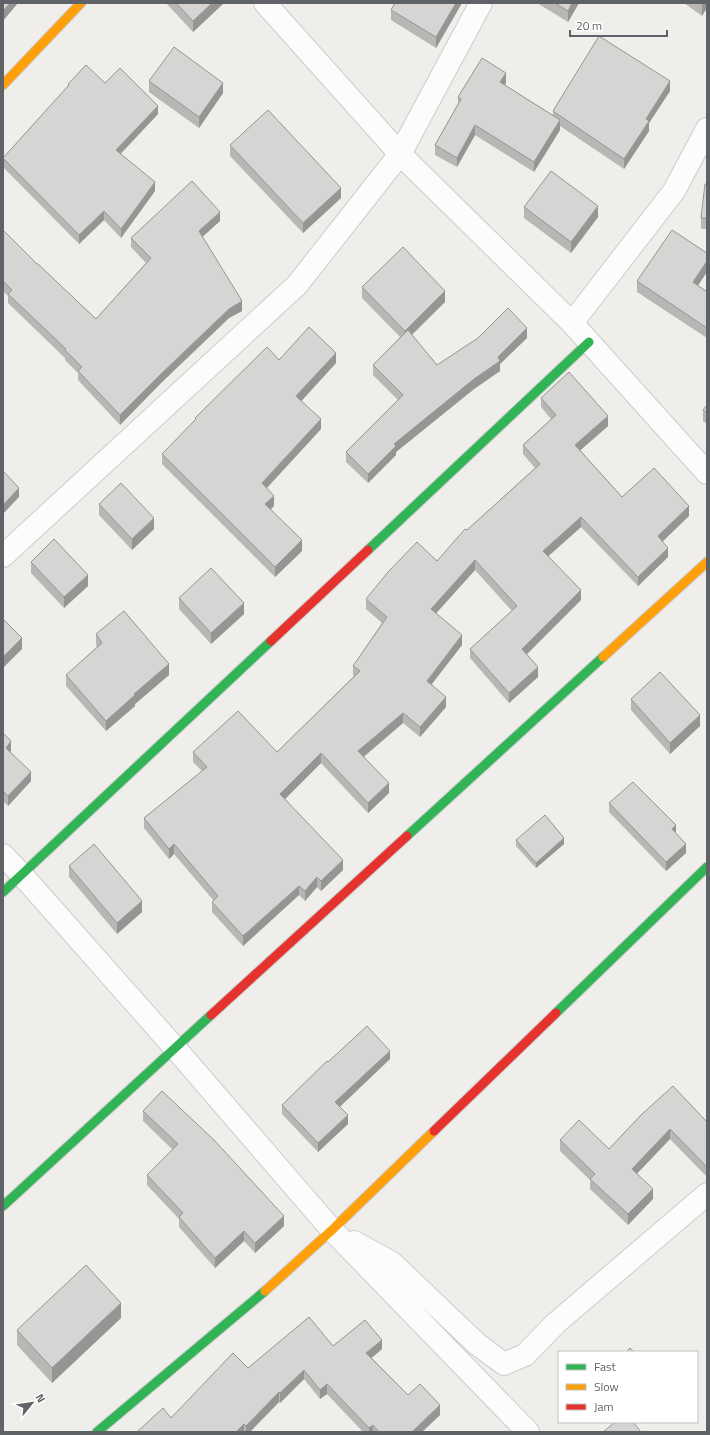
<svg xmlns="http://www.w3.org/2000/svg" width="710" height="1435" font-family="'Titillium Web',sans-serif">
  <rect width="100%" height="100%" fill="#efeeea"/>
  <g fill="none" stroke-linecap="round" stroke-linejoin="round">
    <defs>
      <path id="street" d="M 265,3 L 400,154 L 572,323 L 707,473
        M 572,323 L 674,191 L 707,129
        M 3,556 L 297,285 L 400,154 L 481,3
        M 3,855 L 22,875 L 175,1048 L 332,1230 L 528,1432
        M 354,1242 L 392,1263 L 477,1344 L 504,1364 L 525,1355 L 556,1323 L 707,1194"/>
      <path id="fast" d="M 368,550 L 589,342
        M 407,836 L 603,657
        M 3,892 L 271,641
        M 556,1013 L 707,867
        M 3,1206 L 211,1015
        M 97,1432 L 265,1291"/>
      <path id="slow" d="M 3,85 L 81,3
        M 603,657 L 707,562
        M 265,1291 L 332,1230 L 434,1131"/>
      <path id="jam" d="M 271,641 L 368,550
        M 211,1015 L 407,836
        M 434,1131 L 556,1013"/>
    </defs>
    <use href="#street" stroke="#cbcccc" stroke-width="24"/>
    <use href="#fast" stroke="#cacacb" stroke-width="11"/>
    <use href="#slow" stroke="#cacacb" stroke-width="11"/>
    <use href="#jam" stroke="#cacacb" stroke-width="11"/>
    <use href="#street" stroke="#fdfcfc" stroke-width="22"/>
    <use href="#fast" stroke="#30b455" stroke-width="9"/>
    <use href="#slow" stroke="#ff9f0a" stroke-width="9"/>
    <use href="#jam" stroke="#e5322d" stroke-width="9"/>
  </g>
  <path fill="#b8b7b5" d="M 166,3 L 224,3 L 193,32 Z
    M 395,3 L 462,3 L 436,48 L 391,20 L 391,10 Z
    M 537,3 L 579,3 L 568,22 Z
    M 684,3 L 707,3 L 702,16 Z
    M 149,81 L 223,93 L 199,128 L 149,92 Z
    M 105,83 L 158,114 L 121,154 L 155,191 L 121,238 L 104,220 L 79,244 L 3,167 L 3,158 L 68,87 L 68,84 Z
    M 506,83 L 505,85 L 553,115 L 553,111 L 670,91 L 649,123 L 649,131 L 624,169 L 560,126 L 560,130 L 534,172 L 475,135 L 457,167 L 435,155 L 435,145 L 458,104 L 458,97 Z
    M 230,145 L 341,198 L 303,233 L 230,156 Z
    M 707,184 L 707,229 L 701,229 L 701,218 Z
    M 524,207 L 598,217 L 571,253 L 524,218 Z
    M 220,221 L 202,237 L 242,311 L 229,318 L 161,383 L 120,425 L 78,380 L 78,373 L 65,360 L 65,358 L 8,303 L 8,296 L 3,291 L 3,230 L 37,264 L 96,319 L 146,263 L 131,247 L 131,238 Z
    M 637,281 L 698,285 L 707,292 L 707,338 L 637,292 Z
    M 362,287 L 445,302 L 412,335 L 437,365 L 527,338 L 500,364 L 500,371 L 474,389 L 396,452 L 396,455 L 368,483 L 346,462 L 346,452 L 398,400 L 373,375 L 373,365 L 400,337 L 362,298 Z
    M 279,360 L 336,363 L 301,401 L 321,429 L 267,488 L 274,506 L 271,509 L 302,551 L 275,577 L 162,464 L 162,454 L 195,421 L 195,418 Z
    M 541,398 L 608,426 L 580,450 L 622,497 L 689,516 L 662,541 L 668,557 L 638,586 L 581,527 L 548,556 L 581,600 L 526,655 L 538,677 L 509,703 L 470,658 L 470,649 L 512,611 L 475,570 L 436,613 L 462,645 L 432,684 L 446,707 L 420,737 L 403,723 L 364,757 L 389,793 L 368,813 L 321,763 L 285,799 L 343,870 L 321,891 L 317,887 L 305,901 L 299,895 L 243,946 L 212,912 L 212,902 L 214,901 L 174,854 L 169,859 L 144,828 L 144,818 L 202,771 L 193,762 L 193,752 L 277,752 L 354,676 L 353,676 L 353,666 L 382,623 L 366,609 L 366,599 L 437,561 L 467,530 L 535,468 L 523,454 L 523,445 L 551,419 L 541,407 Z
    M 707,405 L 707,424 L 703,421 L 703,410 Z
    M 99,504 L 154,529 L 132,550 L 99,515 Z
    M 31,562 L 88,586 L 64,608 L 31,573 Z
    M 179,598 L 244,614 L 211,644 L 179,609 Z
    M 96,634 L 169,675 L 135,704 L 135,706 L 106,731 L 66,686 L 66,675 L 97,647 L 96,645 Z
    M 631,699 L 700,726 L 670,754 L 631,710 Z
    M 3,733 L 11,751 L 10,752 L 31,781 L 8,806 L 3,801 Z
    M 609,803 L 676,833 L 686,853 L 666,871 L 609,812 Z
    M 516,840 L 564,844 L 536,868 L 516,846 Z
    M 69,866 L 142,912 L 117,934 L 69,877 Z
    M 390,1059 L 340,1107 L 348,1124 L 318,1152 L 282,1114 L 282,1105 L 328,1062 Z
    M 143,1111 L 284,1226 L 255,1253 L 244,1241 L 215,1268 L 179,1227 L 179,1219 L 147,1185 L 147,1175 L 173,1150 L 143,1121 Z
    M 641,1115 L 707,1122 L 707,1177 L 670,1139 L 637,1173 L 653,1199 L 628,1225 L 590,1189 L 590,1180 L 560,1151 L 560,1140 L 609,1149 Z
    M 121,1318 L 52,1383 L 17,1345 L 17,1330 Z
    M 333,1346 L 382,1349 L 372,1358 L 408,1395 L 440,1415 L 422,1432 L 363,1432 L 327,1394 L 320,1399 L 304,1379 L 280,1403 L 279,1402 L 250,1432 L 137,1432 L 171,1418 L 248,1368 Z"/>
  <path fill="#969594" d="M 10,3 L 18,3 L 3,21 L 3,11 Z
    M 212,3 L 224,3 L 193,32 L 193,21 Z
    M 456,3 L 462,3 L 436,48 L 436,37 Z
    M 572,3 L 579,3 L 568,22 L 568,11 Z
    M 702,3 L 707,3 L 707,8 L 702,16 Z
    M 506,73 L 506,83 L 500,92 L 500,82 Z
    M 670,81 L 670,91 L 649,123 L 649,131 L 624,169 L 624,159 L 646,119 Z
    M 223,83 L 223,93 L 199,128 L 199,117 Z
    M 158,106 L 158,114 L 116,158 L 116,150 Z
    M 560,120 L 560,130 L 534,172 L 534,162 Z
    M 475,125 L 475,135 L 457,167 L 457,158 Z
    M 155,182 L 155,191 L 121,238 L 121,229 Z
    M 341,188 L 341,198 L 303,233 L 303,223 Z
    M 598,206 L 598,217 L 571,253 L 571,242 Z
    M 104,211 L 104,220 L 79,244 L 79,235 Z
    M 220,212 L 220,221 L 199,240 L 199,231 Z
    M 707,261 L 707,272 L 693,293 L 693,282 Z
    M 445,291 L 445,302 L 405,341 L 405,331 Z
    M 242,301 L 242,311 L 229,318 L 161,383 L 120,425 L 120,415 L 161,374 L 229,309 Z
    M 527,328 L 527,338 L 500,364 L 500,371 L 474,389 L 396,452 L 396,455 L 368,483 L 368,474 L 394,444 L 498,357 Z
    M 336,353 L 336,363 L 296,407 L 296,396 Z
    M 608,416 L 608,426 L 575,455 L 575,445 Z
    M 321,419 L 321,429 L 262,493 L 262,483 Z
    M 19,488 L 19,497 L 3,514 L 3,505 Z
    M 274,496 L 274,506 L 265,514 L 265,504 Z
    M 689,506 L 689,516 L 658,546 L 658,536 Z
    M 581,517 L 581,527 L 543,561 L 543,551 Z
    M 154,518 L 154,529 L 132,550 L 132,539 Z
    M 302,540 L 302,551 L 275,577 L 275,567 Z
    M 668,548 L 668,557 L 638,586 L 638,577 Z
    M 475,560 L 475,570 L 431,619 L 431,609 Z
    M 88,575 L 88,586 L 64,608 L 64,597 Z
    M 581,590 L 581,600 L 522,659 L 522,649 Z
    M 244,603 L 244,614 L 211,644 L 211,633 Z
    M 462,635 L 462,645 L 427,690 L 427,681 Z
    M 22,638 L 22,649 L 3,668 L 3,657 Z
    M 169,664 L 169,675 L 135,704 L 135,706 L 106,731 L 106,721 L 134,694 Z
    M 538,667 L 538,677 L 509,703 L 509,693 Z
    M 446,697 L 446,707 L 420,737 L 420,727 Z
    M 403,713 L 403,723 L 358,761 L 358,751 Z
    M 700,715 L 700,726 L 670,754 L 670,743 Z
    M 11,741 L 11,751 L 6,757 L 6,748 Z
    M 321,753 L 321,763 L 280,804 L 280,794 Z
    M 31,772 L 31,781 L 8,806 L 8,796 Z
    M 389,783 L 389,793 L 368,813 L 368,803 Z
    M 676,825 L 676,834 L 672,829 Z
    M 564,838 L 564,844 L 536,868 L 536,863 Z
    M 174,844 L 174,854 L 169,859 L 169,849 Z
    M 686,844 L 686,853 L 666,871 L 666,862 Z
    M 343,860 L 343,870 L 321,891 L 321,881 Z
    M 317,877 L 317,887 L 305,901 L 305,891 Z
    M 299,886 L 299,895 L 243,946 L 243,936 Z
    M 142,901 L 142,912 L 117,934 L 117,923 Z
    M 390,1051 L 390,1059 L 335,1111 L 335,1102 Z
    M 348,1115 L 348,1124 L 318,1152 L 318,1143 Z
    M 670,1129 L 670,1139 L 632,1179 L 632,1169 Z
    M 653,1189 L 653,1199 L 628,1225 L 628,1214 Z
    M 284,1216 L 284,1226 L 255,1253 L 255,1243 Z
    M 244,1231 L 244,1241 L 215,1268 L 215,1258 Z
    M 121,1303 L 121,1318 L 52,1383 L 52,1368 Z
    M 382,1340 L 382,1349 L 366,1362 L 366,1353 Z
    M 304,1370 L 304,1379 L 280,1403 L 280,1393 Z
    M 327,1384 L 327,1394 L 320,1399 L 320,1390 Z
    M 279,1392 L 279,1402 L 250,1432 L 246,1432 L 246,1426 Z
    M 440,1405 L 440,1415 L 422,1432 L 412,1432 Z
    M 244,1424 L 244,1432 L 236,1432 Z
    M 373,1425 L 373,1432 L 369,1432 L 369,1428 Z"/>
  <path fill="#d6d5d3" stroke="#969594" d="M 3,3 L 10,3 L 3,11 Z
    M 176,3 L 212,3 L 193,21 Z
    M 395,3 L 456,3 L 436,37 L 391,10 Z
    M 555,3 L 572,3 L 568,11 Z
    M 599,36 L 670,81 L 646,119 L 649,121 L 624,159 L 553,111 Z
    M 174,47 L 223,83 L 199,117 L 149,81 Z
    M 482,58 L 506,73 L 500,82 L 560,120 L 534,162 L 475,125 L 457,158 L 435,145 L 461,99 L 458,97 Z
    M 86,65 L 105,83 L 120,68 L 158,106 L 116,150 L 155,182 L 121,229 L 104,211 L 79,235 L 3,158 L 69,85 L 68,84 Z
    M 268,110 L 341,188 L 303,223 L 230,145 Z
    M 551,171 L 598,206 L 571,242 L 524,207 Z
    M 192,181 L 220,212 L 199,231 L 242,301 L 229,309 L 161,374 L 120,415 L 78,371 L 82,367 L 65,350 L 66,349 L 8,294 L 12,290 L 3,281 L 3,230 L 37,264 L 38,264 L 96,319 L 151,258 L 131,238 Z
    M 705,184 L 707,184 L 707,218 L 701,218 Z
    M 672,230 L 707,253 L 707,261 L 693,282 L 707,292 L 707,328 L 637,281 Z
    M 403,247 L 445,291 L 405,331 L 362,287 Z
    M 508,308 L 527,328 L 498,357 L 500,361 L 474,379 L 394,444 L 396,446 L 368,474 L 346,452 L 403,395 L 373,365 L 408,330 L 437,365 L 478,338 Z
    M 309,327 L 336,353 L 296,396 L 321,419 L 262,483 L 274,496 L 265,504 L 302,540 L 275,567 L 162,454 L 196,419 L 195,418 L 267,347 L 279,360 Z
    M 569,372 L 608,416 L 575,445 L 622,497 L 654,468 L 689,506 L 658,536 L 668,548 L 638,577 L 581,517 L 543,551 L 581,590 L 522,649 L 538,667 L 509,693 L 470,649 L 517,606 L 475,560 L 431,609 L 462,635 L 427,681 L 446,697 L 420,727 L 403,713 L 358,751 L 389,783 L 368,803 L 321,753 L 280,794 L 343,860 L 321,881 L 317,877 L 305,891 L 299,886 L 243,936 L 212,902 L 218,896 L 174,844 L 169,849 L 144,818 L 207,767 L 193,752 L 238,711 L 277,752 L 360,671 L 353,666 L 387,617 L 366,599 L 388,572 L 417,542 L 437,561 L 465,529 L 467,530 L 540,464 L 523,445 L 556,415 L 541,398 Z
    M 707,405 L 707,413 L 703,410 Z
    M 3,471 L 19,488 L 3,505 Z
    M 121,483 L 154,518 L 132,539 L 99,504 Z
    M 54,539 L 88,575 L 64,597 L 31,562 Z
    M 211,568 L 244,603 L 211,633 L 179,598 Z
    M 124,611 L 169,664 L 134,694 L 135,695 L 106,721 L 66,675 L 102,643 L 96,634 Z
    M 3,619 L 22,638 L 3,657 Z
    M 660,672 L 700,715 L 670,743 L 631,699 Z
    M 3,733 L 11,741 L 6,748 L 31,772 L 8,796 L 3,791 Z
    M 633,782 L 676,825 L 672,829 L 686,844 L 666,862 L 609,803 Z
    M 545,815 L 564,838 L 536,863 L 516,840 Z
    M 94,844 L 142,901 L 117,923 L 69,866 Z
    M 367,1026 L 390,1051 L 335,1102 L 348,1115 L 318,1143 L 282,1105 L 327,1061 L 328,1062 Z
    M 673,1086 L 707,1122 L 707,1167 L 670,1129 L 632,1169 L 653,1189 L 628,1214 L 590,1179 L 595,1174 L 560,1140 L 579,1120 L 609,1149 L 641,1115 Z
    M 162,1091 L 214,1140 L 284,1216 L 255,1243 L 244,1231 L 215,1258 L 179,1217 L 183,1213 L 147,1175 L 178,1144 L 143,1111 Z
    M 86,1265 L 121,1303 L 52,1368 L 17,1330 Z
    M 309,1317 L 333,1346 L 365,1320 L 382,1340 L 366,1353 L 408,1395 L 420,1384 L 440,1405 L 412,1432 L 379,1432 L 373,1425 L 369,1428 L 327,1384 L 320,1390 L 304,1370 L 280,1393 L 279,1392 L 246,1426 L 244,1424 L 236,1432 L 137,1432 L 163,1408 L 171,1418 L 233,1353 L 248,1368 Z
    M 630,1348 L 634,1352 L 626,1352 Z
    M 615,1422 L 633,1422 L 641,1432 L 603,1432 Z"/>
  <rect width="710" height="1435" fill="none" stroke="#5f6368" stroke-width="8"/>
  <rect x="558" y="1351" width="140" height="72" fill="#ffffff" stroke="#bfc1c3"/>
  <rect x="566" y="1364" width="20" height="6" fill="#30b455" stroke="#bfc1c3"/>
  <text x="594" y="1371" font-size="12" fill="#5f6368">Fast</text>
  <rect x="566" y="1384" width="20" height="6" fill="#ff9f0a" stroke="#bfc1c3"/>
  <text x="594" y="1391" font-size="12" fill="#5f6368">Slow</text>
  <rect x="566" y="1404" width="20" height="6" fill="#e5322d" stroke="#bfc1c3"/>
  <text x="594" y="1411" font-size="12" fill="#5f6368">Jam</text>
  <g transform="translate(32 1403) rotate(60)" stroke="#ffffff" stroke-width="3" paint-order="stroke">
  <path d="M0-3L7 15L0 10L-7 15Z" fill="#5f6368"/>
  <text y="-6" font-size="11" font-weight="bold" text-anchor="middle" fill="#5f6368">N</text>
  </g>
  <path d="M570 30v6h97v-6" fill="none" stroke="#5f6368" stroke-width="2"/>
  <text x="576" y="30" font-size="12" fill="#5f6368" stroke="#ffffff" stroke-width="3" paint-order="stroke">20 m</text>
</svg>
